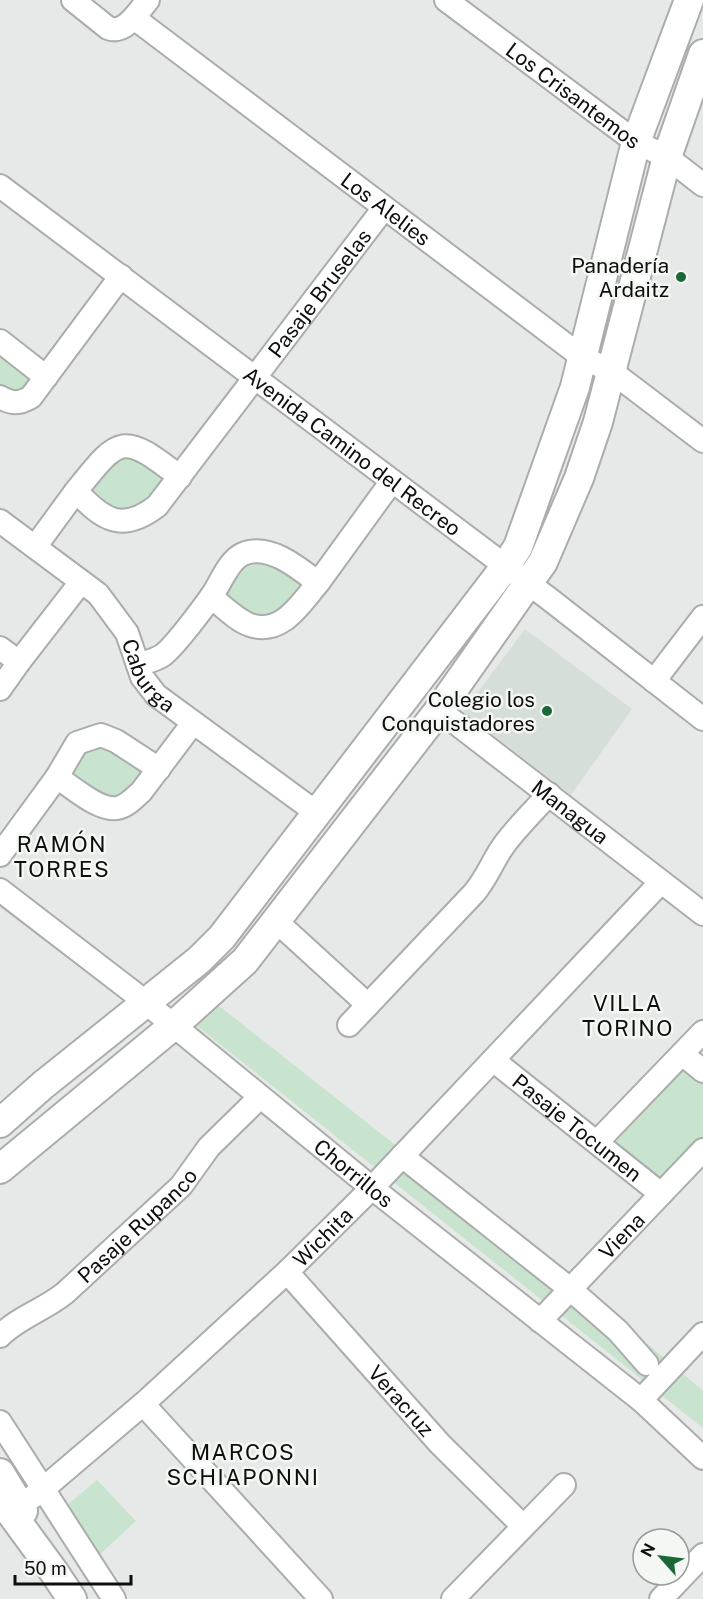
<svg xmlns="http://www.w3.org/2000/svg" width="703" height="1599" font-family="'Public Sans',sans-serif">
  <rect width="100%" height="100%" fill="#e6e9e7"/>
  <path fill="#d6dfd7" d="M 525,629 L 632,709 L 571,795 L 463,712 Z"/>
  <path fill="#c8e3ce" d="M 0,346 L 31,374 L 26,389 L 17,395 L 0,387 Z
    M 121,450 L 171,476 L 154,502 L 119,516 L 83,491 Z
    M 265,562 L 308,581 L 284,611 L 262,619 L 219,599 L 247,567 Z
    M 101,741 L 149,768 L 121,797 L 108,801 L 63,774 L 74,757 Z
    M 218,1005 L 650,1346 L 703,1391 L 703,1428 L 197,1026 Z
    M 679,1066 L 703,1078 L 703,1140 L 659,1180 L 611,1145 L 612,1137 Z
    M 97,1480 L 136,1521 L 97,1557 L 64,1508 Z"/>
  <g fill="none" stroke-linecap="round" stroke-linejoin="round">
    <defs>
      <g id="minor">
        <path d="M 73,0 L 108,28 C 125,35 138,12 148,0"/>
        <path id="s1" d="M 446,0 L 636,142 L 667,157 L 703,185"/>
        <path id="s2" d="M 134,18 L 582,357 L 611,371 L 703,441"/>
        <path id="s3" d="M 0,186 L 548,598 L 703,719"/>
        <path d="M 0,341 L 46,377"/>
        <path d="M 0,397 C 12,404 19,404 31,397 L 121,276"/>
        <path d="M 76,491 C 120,436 122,432 180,477"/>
        <path id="s4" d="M 0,521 L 98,594 L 127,633 L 142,677 L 156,695 L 317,813"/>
        <path id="s5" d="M 35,547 L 76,491 C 103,520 122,533 157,506 L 384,208"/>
        <path d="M 211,597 C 223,606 236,620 250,625 C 282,636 301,603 318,583"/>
        <path d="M 0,648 L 19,662 L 0,689"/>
        <path d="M 19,662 L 81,582"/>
        <path d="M 138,665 C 146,662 156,660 163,655 C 175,646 204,607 213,594 C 221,582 229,560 243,554 C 269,543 299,568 318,583 L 392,481"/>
        <path d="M 654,681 L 703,617"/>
        <path id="s6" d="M 439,710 L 703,914"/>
        <path d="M 57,777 L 77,743 L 101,735 L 116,741 L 159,769"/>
        <path d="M 0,855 L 57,777 C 72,787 99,811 117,808 C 126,807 134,798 141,792 L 193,723"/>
        <path id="s7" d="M 0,890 L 134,993 L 372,1188 L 641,1400 L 703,1458"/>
        <path d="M 276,921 L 368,1005"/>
        <path d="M 349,1025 L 474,893 C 487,878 493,860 504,845 C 517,827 534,811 549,794"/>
        <path d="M 682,1054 L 703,1071"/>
        <path id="s8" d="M 493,1060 L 661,1194"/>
        <path d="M 597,1142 L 703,1032"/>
        <path d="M 402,1156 L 570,1289 L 618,1331 L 647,1364"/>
        <path id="s9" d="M 287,1272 L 440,1444 L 523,1526"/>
        <path id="s10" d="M 540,1321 L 703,1150"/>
        <path id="s11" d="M 0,1336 C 19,1317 44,1310 65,1293 L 181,1186 L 209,1147 L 260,1097"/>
        <path d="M 641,1400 L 703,1334"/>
        <path d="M 143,1404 L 321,1599"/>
        <path d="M 0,1422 L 114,1599"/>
        <path id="s12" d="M 10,1514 L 43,1489 L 143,1404 L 287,1272 L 372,1188 L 661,882"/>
        <path d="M 453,1599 L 564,1485"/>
        <path d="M 661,1599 L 703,1555"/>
      </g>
      <path id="major" d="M 0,1123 L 43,1085 L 199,960 L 222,937 L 505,567 L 518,547 L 575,387 L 636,142 L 689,0
        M 0,1169 L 173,1026 L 245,961 L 439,710 L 543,562 L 579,478 L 598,422 L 667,157 L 703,54
        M 0,1473 L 23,1511
        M 0,1498 L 54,1572 L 72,1599"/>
    </defs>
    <use href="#minor" stroke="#aaadab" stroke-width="26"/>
    <use href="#major" stroke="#aaadab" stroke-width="32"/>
    <use href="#minor" stroke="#fff" stroke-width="22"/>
    <use href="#major" stroke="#fff" stroke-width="28"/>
  </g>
  <g fill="#1b6837" stroke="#f4f7f4" stroke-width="2">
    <circle cx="681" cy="277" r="6"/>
    <circle cx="547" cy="711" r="6"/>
  </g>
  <g text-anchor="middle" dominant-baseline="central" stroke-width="5" stroke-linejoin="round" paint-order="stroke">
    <g font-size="21" fill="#0d0e0d" stroke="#f4f7f4">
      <text stroke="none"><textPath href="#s1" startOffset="159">Los Crisantemos</textPath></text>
      <text stroke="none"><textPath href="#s2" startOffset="316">Los Alelies</textPath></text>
      <text stroke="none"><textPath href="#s5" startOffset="432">Pasaje Bruselas</textPath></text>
      <text stroke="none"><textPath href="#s3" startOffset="441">Avenida Camino del Recreo</textPath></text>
      <text stroke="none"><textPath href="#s4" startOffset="219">Caburga</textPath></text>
      <text stroke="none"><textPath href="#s6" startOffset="166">Managua</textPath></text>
      <text stroke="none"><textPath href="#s8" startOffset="108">Pasaje Tocumen</textPath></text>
      <text stroke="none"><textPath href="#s7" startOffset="453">Chorrillos</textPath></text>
      <text stroke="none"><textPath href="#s11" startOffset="177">Pasaje Rupanco</textPath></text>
      <text stroke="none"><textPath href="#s10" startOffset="118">Viena</textPath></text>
      <text stroke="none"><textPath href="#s12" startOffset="418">Wichita</textPath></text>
      <text stroke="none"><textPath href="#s9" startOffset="172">Veracruz</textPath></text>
    </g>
    <g font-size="21" fill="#0d0e0d" stroke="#f4f7f4" text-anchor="end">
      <text x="669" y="265">Panadería<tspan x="669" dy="24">Ardaitz</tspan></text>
      <text x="535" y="699">Colegio los<tspan x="535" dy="24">Conquistadores</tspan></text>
    </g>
    <g font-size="22" letter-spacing="1.5" fill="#0d0e0d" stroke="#f4f7f4">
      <text x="62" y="844">RAMÓN<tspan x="62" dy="25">TORRES</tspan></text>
      <text x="628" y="1003">VILLA<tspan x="628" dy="25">TORINO</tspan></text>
      <text x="243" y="1452">MARCOS<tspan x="243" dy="25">SCHIAPONNI</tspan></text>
    </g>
  </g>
  <g transform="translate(661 1557) rotate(298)"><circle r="28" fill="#f4f7f4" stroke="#989a98" stroke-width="1.5"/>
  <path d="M0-4.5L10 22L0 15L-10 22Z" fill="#1b6837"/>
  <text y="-9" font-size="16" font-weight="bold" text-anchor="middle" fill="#0d0e0d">N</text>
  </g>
  <path d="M15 1575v9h116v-9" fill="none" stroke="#0d0e0d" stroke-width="3"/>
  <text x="24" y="1575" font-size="18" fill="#0d0e0d" stroke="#f4f7f4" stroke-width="4.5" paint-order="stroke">50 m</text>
</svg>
